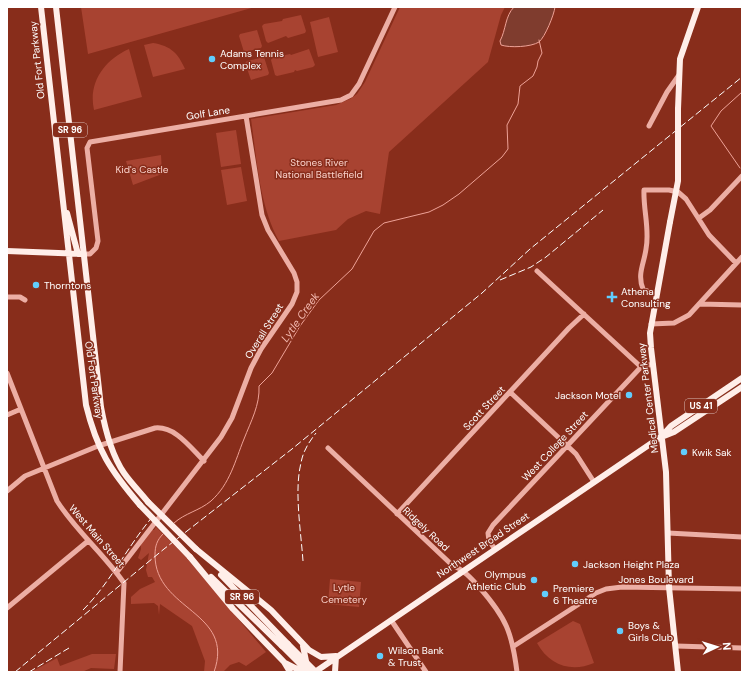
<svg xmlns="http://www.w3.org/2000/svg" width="749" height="679" font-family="'DM Sans',sans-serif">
  <rect width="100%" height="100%" fill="#882d1b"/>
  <path fill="#a84331" d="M 81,7 L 255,7 L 88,54 Z
    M 400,7 L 505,7 L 501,15 L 488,62 L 389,152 L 380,214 L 366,211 L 348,219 L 336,230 L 279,241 C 259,204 257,160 251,119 L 336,105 L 350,99 L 357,94 L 365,82 Z
    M 301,15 L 306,31 L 305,33 L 288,38 L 286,36 L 268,43 L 266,41 L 262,26 L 264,24 L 282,21 L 283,19 Z
    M 329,17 L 338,52 L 318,57 L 310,22 Z
    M 257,30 L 262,46 L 261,48 L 244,52 L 239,36 L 240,34 Z
    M 153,43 C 171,46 178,53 185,69 L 153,77 L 144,45 Z
    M 129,49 L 142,97 L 94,110 C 88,83 104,60 129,49 Z
    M 309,49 L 315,65 L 313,67 L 297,71 L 295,70 L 294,72 L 277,76 L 275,75 L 271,60 L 272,58 L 290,54 L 291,55 Z
    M 264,57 L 269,73 L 268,75 L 251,80 L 245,63 L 247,61 Z
    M 236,130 L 241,164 L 221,167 L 216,133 Z
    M 161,155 L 162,174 L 133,185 L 126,161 Z
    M 241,167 L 247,201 L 227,205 L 221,170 Z
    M 156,527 L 186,557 L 266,652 L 246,666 L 239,662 L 230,665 L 223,672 L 204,672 L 205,661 L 192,626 L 160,604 L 159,615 L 158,606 L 154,603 L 131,604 L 131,597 L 140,589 L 155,582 L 152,577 L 148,577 L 146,570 L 149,553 L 141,560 L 138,558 L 141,549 L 140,539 L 147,530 L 154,530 Z
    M 330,579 L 361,582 L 359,607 L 328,604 Z
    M 573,621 L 580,624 L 594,663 C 571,673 549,665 537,643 Z
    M 92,654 L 116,654 L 114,669 L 91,668 L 82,672 L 31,672 L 57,658 L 60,666 Z"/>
  <path fill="#7f3c2e" stroke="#eea297" d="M 514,7 L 555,7 C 554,15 545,37 539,42 C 531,47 510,48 501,45 L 500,41 C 506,30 505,16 514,7 Z"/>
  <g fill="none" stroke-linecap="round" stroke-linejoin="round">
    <path stroke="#eea297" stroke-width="1" d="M 740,168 L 711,126 L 721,111 L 742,92
      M 174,523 C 185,513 199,511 211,501 C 230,484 235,461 244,439 C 251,421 260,405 259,386 L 272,373 L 300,326 L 319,300 L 352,269 L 374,231 L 384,223 L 429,212 L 443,205 L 459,194 L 502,157 L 508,149 L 507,125 L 518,104 L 520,86 L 533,76 L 537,67 L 538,61 L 542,53 L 539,40
      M 163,534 C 157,540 155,546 155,555 C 155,611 236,611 214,672"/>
    <path stroke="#ecaea4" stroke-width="5" d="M 649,126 L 667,92 L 679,75
      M 699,218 L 710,210 L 742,176
      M 84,254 L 90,254 L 96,248 L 98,241 L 87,148 L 90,142 L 341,100 L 351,95 L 359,84 L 395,7
      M 537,271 L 641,367
      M 656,295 L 643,289 C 637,274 644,264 646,249 C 650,230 643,209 644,190 L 669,190 L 678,192 L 686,199 L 709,235 L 736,263
      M 7,297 L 20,297 L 25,300
      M 700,304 L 742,305
      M 651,324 L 674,323 L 689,315 L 742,257
      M 7,373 L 57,501 C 76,531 104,554 124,583 L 120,672
      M 510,392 L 576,454 L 594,482
      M 7,415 L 21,409
      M 328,448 L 452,565 C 464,570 471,578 480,588 C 506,618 512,632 517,672
      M 7,491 L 25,476 L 98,446 L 155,428 C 175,426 190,447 204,461
      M 397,514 L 569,328 L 584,314
      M 668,533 L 742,537
      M 495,549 L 489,541 L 488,533 L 493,525 L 641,367 L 653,364
      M 117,572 L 221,437 L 232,418 L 251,368 L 261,349 L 292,304 L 297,292 L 297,282 L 294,273 L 268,230 L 262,215 L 246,116
      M 7,608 L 88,541
      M 391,620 L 426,672
      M 514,646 L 596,593 L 606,589 L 622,587 L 742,589
      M 676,646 L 742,648"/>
    <path stroke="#ffeee9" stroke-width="6" d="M 41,7 L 86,405 C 97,450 110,470 140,505
      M 56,7 L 101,407 C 105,429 111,454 124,473 C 131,483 140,492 148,502
      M 678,109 L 680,59 L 698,7
      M 67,213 L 78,254
      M 670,222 L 650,333 L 651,348 L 666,472 L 669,587 L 678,672
      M 7,251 L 84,254
      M 664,436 L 674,432 L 742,387
      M 196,549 L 271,610 L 309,650 L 321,657 L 336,656 L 335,672
      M 190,557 L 233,609 L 284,662 L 290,672
      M 221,575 L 288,644
      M 211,577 L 282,646
      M 303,646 L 307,666
      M 285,663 L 295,668 L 308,670
      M 315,672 L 662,436 L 671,426 L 742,378"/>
    <path stroke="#fff" stroke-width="1" stroke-dasharray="7 3" stroke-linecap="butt" d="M 500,280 L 531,267 L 546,257 L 603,210
      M 303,561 C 301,532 294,490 301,463 C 303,451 309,442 316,433
      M 83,610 C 111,582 128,545 154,515
      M 15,672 L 164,549 L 292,449 L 482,293 L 530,249 L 742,77
      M 29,672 L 69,648"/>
    <path stroke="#ffeee9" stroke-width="6" d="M 670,222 L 678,181 L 678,109
      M 148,502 L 196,549
      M 140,505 L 190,557
      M 288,644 L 316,672
      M 282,646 L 308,672"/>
  </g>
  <g fill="#61cdfd" stroke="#882d1b" stroke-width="1.5">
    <circle cx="212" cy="59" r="4"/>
    <circle cx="36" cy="285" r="4"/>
    <path d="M610 291h4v4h4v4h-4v4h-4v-4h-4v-4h4z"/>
    <circle cx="629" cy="395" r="4"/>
    <circle cx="684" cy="452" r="4"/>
    <circle cx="575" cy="564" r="4"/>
    <circle cx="534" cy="580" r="4"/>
    <circle cx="545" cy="594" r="4"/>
    <circle cx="620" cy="631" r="4"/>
    <circle cx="380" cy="656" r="4"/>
  </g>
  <g text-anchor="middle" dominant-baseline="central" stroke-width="3" stroke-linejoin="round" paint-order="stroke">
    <g fill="#882d1b" stroke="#dbc0bb" stroke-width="1">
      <rect x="53" y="123" width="34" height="14" rx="3"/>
      <rect x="685" y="399" width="32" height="14" rx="3"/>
      <rect x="225" y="590" width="34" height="14" rx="3"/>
    </g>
    <g font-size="9" font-weight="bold" fill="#fff">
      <text x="70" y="130">SR 96</text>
      <text x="701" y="406">US 41</text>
      <text x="242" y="597">SR 96</text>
    </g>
    <g font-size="10" fill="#fff" stroke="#882d1b" text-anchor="start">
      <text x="220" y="53">Adams Tennis<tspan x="220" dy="12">Complex</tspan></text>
      <text x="44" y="285">Thorntons</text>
      <text x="621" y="291">Athena<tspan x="621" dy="12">Consulting</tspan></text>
      <text x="621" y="395" text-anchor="end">Jackson Motel</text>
      <text x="692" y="452">Kwik Sak</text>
      <text x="583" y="564">Jackson Height Plaza</text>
      <text x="526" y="574" text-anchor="end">Olympus<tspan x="526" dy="12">Athletic Club</tspan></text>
      <text x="553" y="588">Premiere<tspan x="553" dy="12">6 Theatre</tspan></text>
      <text x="628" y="625">Boys &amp;<tspan x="628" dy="12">Girls Club</tspan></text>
      <text x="388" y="650">Wilson Bank<tspan x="388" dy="12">&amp; Trust</tspan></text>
    </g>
    <g font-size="10" fill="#fff" stroke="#882d1b">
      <text transform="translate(37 60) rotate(-96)">Old Fort Parkway</text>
      <text transform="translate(208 113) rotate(-9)">Golf Lane</text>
      <text transform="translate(264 331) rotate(-58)">Overall Street</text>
      <text transform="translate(94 380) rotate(82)">Old Fort Parkway</text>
      <text transform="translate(648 398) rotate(-97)">Medical Center Parkway</text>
      <text transform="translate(484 408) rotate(-47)">Scott Street</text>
      <text transform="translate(555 446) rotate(-47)">West College Street</text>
      <text transform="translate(426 529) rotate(43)">Ridgely Road</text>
      <text transform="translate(97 536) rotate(49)">West Main Street</text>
      <text transform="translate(483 545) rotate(-34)">Northwest Broad Street</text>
      <text x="656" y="579">Jones Boulevard</text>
    </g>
    <g font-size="10" fill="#f9d0c9" stroke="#882d1b">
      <text x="319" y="162">Stones River<tspan x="319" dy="12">National Battlefield</tspan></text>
      <text x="142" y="169">Kid's Castle</text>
      <text x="344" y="587">Lytle<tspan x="344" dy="12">Cemetery</tspan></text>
    </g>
    <g font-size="11" font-style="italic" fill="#f3b9b0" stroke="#882d1b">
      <text transform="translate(300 317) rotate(-55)">Lytle Creek</text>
    </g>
  </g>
  <rect width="749" height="679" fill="none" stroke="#ffffff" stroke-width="16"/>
  <g transform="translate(717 647) rotate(86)" stroke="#882d1b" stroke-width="3" paint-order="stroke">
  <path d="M0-3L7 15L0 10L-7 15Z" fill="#ffffff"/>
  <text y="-6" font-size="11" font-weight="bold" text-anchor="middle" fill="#ffffff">N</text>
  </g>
</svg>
